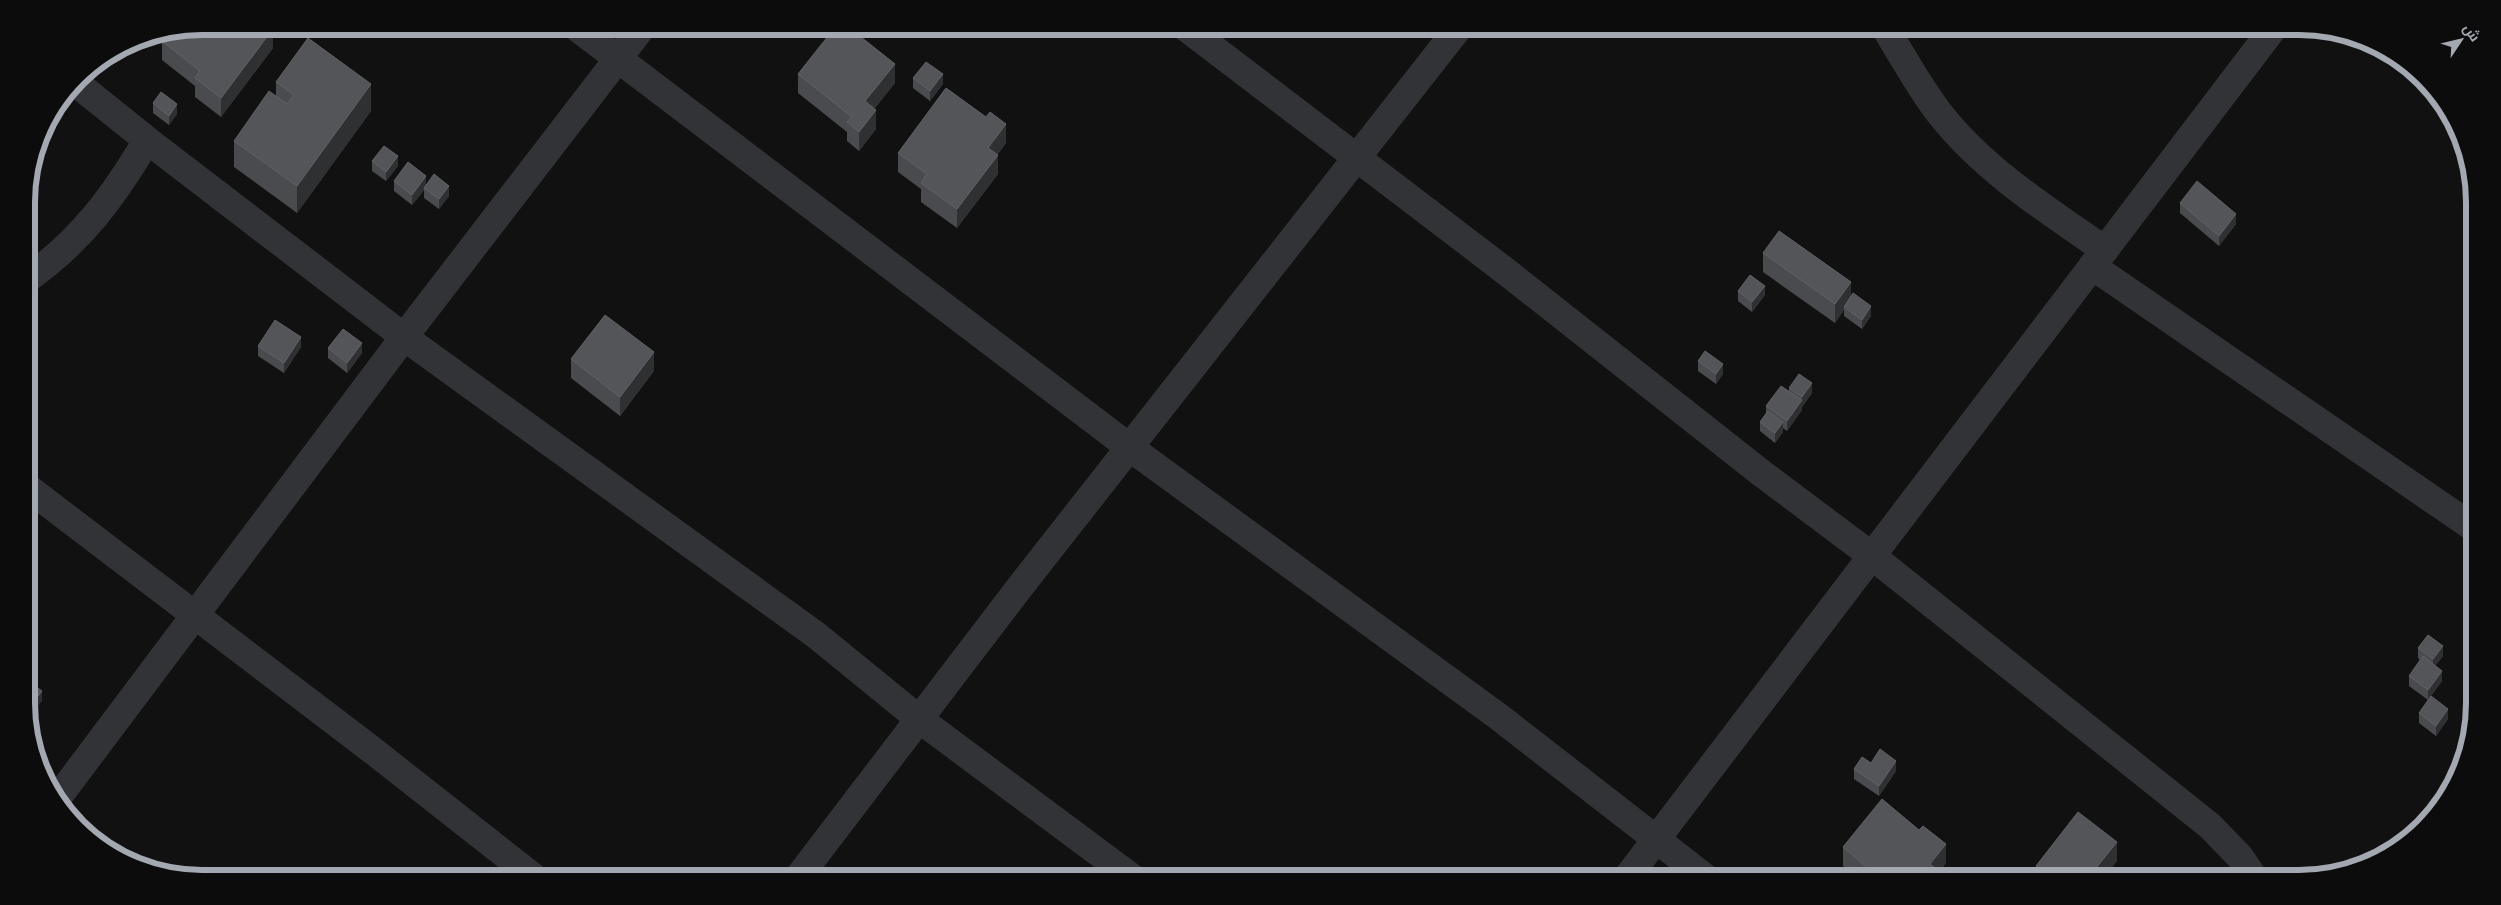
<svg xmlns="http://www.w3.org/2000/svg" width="2501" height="905" font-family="'Exo 2',Cairo,sans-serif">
  <rect width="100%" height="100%" fill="#111112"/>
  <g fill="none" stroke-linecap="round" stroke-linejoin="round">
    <path stroke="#323337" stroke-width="28" d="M 575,26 L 1129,447 L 1499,717 L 1706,878
      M 1184,26 L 1504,270 L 1760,472 L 1872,556 L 2210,826 L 2240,857 L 2254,878
      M 1884,26 C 1902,55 1919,87 1940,114 C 1984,170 2047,210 2105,250
      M 76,83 L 147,140 L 404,337 L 816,635 L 919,719 L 1134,879
      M 2092,266 L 2474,528
      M 27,279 C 81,241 114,196 147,140
      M 28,488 L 372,750 L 536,879
      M 59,796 L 404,337 L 643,26
      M 797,879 L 1023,583 L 1460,26
      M 1626,879 L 2275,26"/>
  </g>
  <path fill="#4a4b4e" d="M 162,41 L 273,48 L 221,117 L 195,97 L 195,86 L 162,60 Z
    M 798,74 L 895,83 L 874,109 L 876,129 L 859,151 L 847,141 L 847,132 L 798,93 Z
    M 913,78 L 943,84 L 930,101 L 913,88 Z
    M 276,82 L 371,111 L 297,213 L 234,167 L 234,141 L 276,96 Z
    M 153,103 L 177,114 L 169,125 L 153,113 Z
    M 1006,143 L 997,155 L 998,174 L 957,228 L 921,202 L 921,189 L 898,172 L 898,153 Z
    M 372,161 L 398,166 L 386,181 L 372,171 Z
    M 394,181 L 426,185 L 449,196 L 439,209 L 424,198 L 424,190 L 412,205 L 394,191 Z
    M 2180,203 L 2236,224 L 2219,246 L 2180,213 Z
    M 1763,253 L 1851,297 L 1871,316 L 1862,329 L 1844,316 L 1844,310 L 1835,323 L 1763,272 Z
    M 1738,291 L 1765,295 L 1752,312 L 1738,301 Z
    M 258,346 L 301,347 L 284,373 L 258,356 Z
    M 328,348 L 362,353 L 347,373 L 328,358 Z
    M 571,359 L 654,371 L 620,416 L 571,378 Z
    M 1698,361 L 1723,374 L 1716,384 L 1698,371 Z
    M 1789,388 L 1812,393 L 1802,407 L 1802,410 L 1787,431 L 1783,428 L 1783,432 L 1775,443 L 1760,431 L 1760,422 L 1766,413 L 1766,406 L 1789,391 Z
    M 2474,580 L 2474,610 L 2465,603 L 2465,593 Z
    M 2418,648 L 2443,656 L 2435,666 L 2442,681 L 2428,700 L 2409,686 L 2409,676 L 2420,660 L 2418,658 Z
    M 2419,713 L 2448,719 L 2436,736 L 2419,723 Z
    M 1871,763 L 1896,771 L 1879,796 L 1854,779 L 1854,769 Z
    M 1843,847 L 1946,863 L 1939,872 L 1945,878 L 1858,878 L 1843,866 Z
    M 2117,861 L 2103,878 L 2036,878 L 2036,866 Z"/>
  <path fill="#2f3032" d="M 273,29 L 273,48 L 221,117 L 221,98 Z
    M 895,64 L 895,83 L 865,120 L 865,101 Z
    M 943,74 L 943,84 L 930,101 L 930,91 Z
    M 371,84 L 371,111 L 297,213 L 297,186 Z
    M 177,104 L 177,114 L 169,125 L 169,116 Z
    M 876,110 L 876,129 L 859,151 L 859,132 Z
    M 1006,124 L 1006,143 L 988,167 L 988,148 Z
    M 998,155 L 998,174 L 957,228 L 957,209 Z
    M 398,156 L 398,166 L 386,181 L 386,172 Z
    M 426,176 L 426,186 L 424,188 L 424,190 L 412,205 L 412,195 Z
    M 449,186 L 449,196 L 439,209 L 439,199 Z
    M 2236,214 L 2236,224 L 2219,246 L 2219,236 Z
    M 1851,282 L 1851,301 L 1844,307 L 1844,310 L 1835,323 L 1835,304 Z
    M 1765,286 L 1765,295 L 1752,312 L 1752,302 Z
    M 1871,306 L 1871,316 L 1862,329 L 1862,320 Z
    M 301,337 L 301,347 L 284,373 L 284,363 Z
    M 362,343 L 362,353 L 347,373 L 347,363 Z
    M 654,352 L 654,371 L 620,416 L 620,397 Z
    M 1723,364 L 1723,374 L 1716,384 L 1716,374 Z
    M 1812,383 L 1812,393 L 1802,407 L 1802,397 Z
    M 1802,400 L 1802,410 L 1787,431 L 1787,421 Z
    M 1783,422 L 1783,432 L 1775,443 L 1775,433 Z
    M 2443,646 L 2443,656 L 2433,669 L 2433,659 Z
    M 2442,671 L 2442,681 L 2428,700 L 2428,690 Z
    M 42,691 L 42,701 L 29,718 L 29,708 Z
    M 2448,709 L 2448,719 L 2436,736 L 2436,726 Z
    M 1896,761 L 1896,771 L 1879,796 L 1879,786 Z
    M 2117,842 L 2117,861 L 2103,878 L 2088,878 Z
    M 1946,844 L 1946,863 L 1934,878 L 1930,864 Z"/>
  <path fill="#535559" stroke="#606267" d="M 202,26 L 270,26 L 273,29 L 221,98 L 195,78 L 200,71 L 162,41 L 169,33 Z
    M 836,26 L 847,26 L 895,64 L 865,101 L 876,110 L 859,132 L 847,122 L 852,117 L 798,74 Z
    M 308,38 L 371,84 L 297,186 L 234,141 L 269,91 L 287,104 L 294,95 L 276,82 Z
    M 926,62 L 943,74 L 930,91 L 913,78 Z
    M 946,88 L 986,117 L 990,112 L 1006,124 L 988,148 L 998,155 L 957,209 L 921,183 L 927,174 L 898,153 Z
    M 161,92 L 177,104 L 169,116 L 153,103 Z
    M 384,146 L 398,156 L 386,172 L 372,161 Z
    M 408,162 L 426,176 L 412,195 L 394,181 Z
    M 434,174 L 449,186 L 439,199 L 424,188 Z
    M 2197,181 L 2236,214 L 2219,236 L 2180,203 Z
    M 1779,231 L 1851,282 L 1835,304 L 1763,253 Z
    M 1750,275 L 1765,286 L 1752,302 L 1738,291 Z
    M 1853,293 L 1871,306 L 1862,320 L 1844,307 Z
    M 605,315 L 654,352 L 620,397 L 571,359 Z
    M 275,320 L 301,337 L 284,363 L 258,346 Z
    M 343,329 L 362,343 L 347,363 L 328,348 Z
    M 1705,351 L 1723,364 L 1716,374 L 1698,361 Z
    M 1799,374 L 1812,383 L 1802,397 L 1789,388 Z
    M 1781,386 L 1802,400 L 1787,421 L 1766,406 Z
    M 1768,411 L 1783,422 L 1775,433 L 1760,422 Z
    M 2474,580 L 2474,600 L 2465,593 Z
    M 2428,635 L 2443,646 L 2433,659 L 2418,648 Z
    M 2423,656 L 2442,671 L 2428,690 L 2409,676 Z
    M 29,682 L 42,691 L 29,708 Z
    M 2431,696 L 2448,709 L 2436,726 L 2419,713 Z
    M 1880,749 L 1896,761 L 1879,786 L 1854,769 L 1862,757 L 1871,763 Z
    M 1882,799 L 1919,830 L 1923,826 L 1946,844 L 1930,864 L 1945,876 L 1944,878 L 1861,878 L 1869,869 L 1843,847 Z
    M 2078,812 L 2117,842 L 2088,878 L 2052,878 L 2036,866 Z"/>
  <path d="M0 0H2501V905H0ZM202 35H2299A167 167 0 0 1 2466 202V703A167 167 0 0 1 2299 870H202A167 167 0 0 1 35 703V202A167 167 0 0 1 202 35Z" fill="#0c0c0d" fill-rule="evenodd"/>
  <path fill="none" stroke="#a4a9b1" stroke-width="6" d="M202 35H2299A167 167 0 0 1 2466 202V703A167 167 0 0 1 2299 870H202A167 167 0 0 1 35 703V202A167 167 0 0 1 202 35Z"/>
  <g transform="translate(2461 40) rotate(55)" stroke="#0c0c0d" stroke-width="4" paint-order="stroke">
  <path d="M0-4L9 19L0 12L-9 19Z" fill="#a4a9b1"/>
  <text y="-8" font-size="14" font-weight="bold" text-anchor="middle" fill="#a4a9b1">ش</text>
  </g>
</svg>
